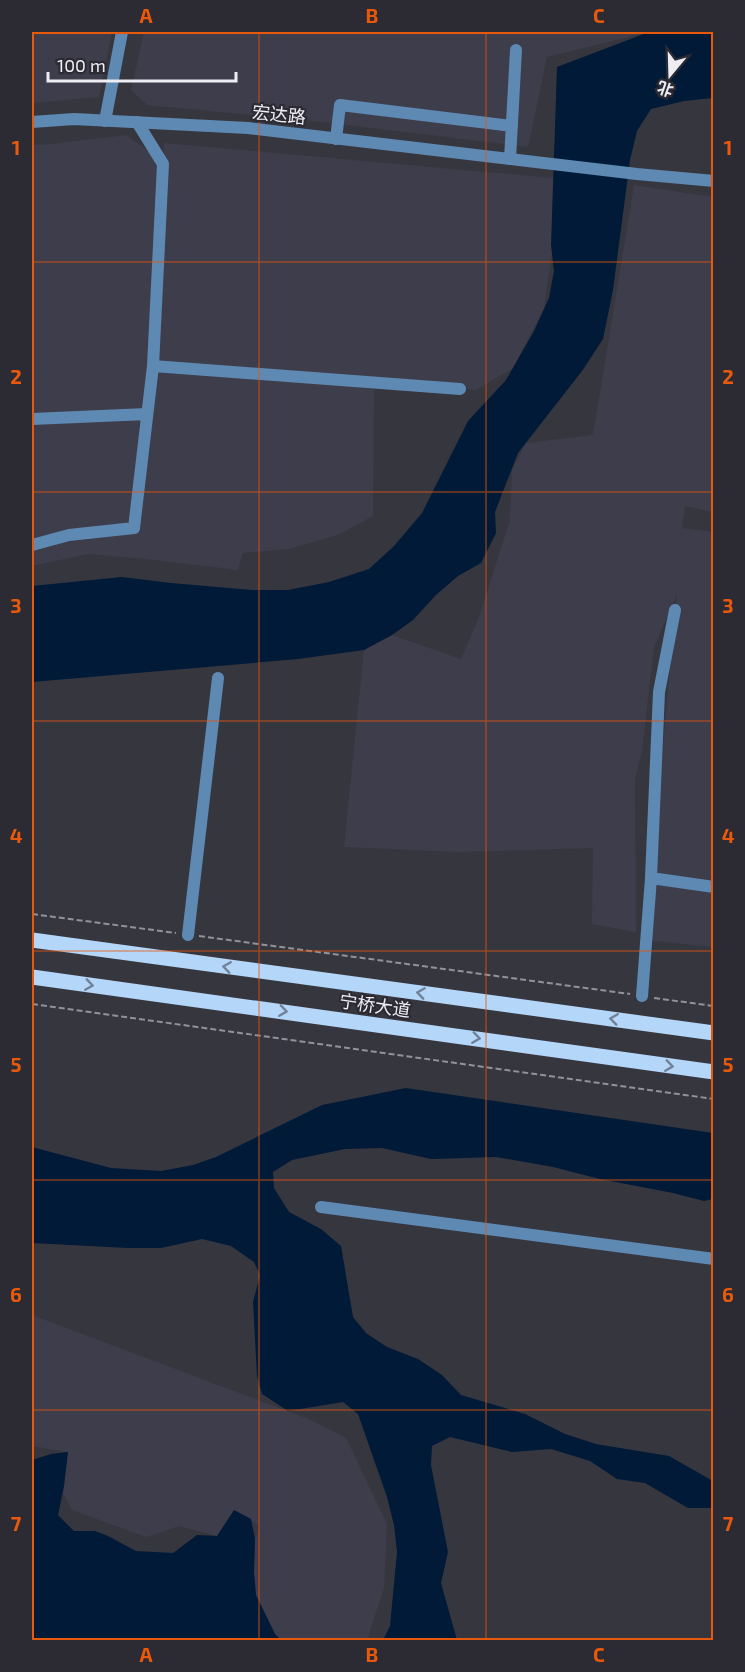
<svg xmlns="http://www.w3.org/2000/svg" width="745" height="1672" font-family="'Exo 2','Noto Sans SC',sans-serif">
  <rect width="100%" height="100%" fill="#36363f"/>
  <path fill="#3e3d4c" d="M 32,32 L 112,32 L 99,97 L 32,103 Z
    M 144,32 L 649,32 L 547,57 L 528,147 L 323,122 L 147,105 L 131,90 Z
    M 126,135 L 159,158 L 153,366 L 164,143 L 553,178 L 552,253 L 544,308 L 513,368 L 476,390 L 181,368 L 374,389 L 373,516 L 340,534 L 289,549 L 243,553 L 238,570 L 146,559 L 88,554 L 32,566 L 32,145 L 52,144 Z
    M 634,185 L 713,197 L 713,512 L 685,506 L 682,528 L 713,532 L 713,947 L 645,940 L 677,594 L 654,647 L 642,752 L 635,779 L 636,932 L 592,924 L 593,848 L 460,852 L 344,847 L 364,650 L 392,635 L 461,659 L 479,617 L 510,520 L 512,470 L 526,443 L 593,435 Z
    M 32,1315 L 306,1418 L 346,1438 L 387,1524 L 384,1588 L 371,1627 L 368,1640 L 281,1640 L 275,1634 L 256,1595 L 254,1573 L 255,1539 L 260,1526 L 234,1511 L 217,1536 L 179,1526 L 146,1537 L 72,1510 L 63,1493 L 68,1452 L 32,1446 Z"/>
  <path fill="#001a38" d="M 649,32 L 713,32 L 713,98 L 684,101 L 651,109 L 637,131 L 630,160 L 613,290 L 603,339 L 582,371 L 518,453 L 495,512 L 496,533 L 481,563 L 458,576 L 436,595 L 413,620 L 392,635 L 364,650 L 298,659 L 32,682 L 32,586 L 122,577 L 171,583 L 252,590 L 288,590 L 329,582 L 369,569 L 394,546 L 422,513 L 468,421 L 506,380 L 534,331 L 549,298 L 554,271 L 551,245 L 557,67 Z
    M 406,1088 L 713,1133 L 713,1199 L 704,1201 L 673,1193 L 600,1179 L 553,1167 L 496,1157 L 431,1159 L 382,1148 L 345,1149 L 292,1160 L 273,1172 L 274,1188 L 289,1212 L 321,1229 L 341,1246 L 353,1317 L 366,1333 L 387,1347 L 418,1359 L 442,1375 L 461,1395 L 525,1414 L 565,1434 L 596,1444 L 669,1456 L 713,1481 L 713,1508 L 688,1508 L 645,1483 L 617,1479 L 590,1461 L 551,1449 L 512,1452 L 450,1437 L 432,1446 L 431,1465 L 448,1552 L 441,1583 L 457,1640 L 383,1640 L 390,1626 L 397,1552 L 394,1525 L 387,1497 L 358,1414 L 343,1402 L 288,1411 L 262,1394 L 257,1376 L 253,1302 L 260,1275 L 254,1262 L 231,1246 L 202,1239 L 161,1248 L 128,1248 L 32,1243 L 32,1147 L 111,1168 L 161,1171 L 193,1165 L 216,1157 L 322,1105 Z
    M 68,1452 L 64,1486 L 58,1515 L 74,1531 L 95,1531 L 108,1536 L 136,1551 L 173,1553 L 197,1535 L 217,1536 L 234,1510 L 251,1519 L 255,1539 L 254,1573 L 256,1595 L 275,1634 L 281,1640 L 32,1640 L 32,1460 L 51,1454 Z"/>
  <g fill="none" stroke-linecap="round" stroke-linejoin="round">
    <path stroke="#93929a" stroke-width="2" stroke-dasharray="6 3" stroke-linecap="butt" d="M 32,914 L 176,933
      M 199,936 L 630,994
      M 654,998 L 714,1006
      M 32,1004 L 714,1099"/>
    <path stroke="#5e89b2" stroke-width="12" d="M 105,121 L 122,32
      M 137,122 L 163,164 L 153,366 L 460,389
      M 336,139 L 340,105 L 512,126
      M 510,159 L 516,50
      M 32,419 L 147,414
      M 32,545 L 69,535 L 134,528 L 153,366
      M 651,878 L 714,887
      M 188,935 L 218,678
      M 642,996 L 651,878 L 659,692 L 675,610
      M 321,1207 L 714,1259"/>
    <path stroke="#5e89b2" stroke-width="12" d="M 32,122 L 74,119 L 248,128 L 637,174 L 714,181"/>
    <path stroke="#b4d6f8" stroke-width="15" d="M 32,940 L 714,1033
      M 32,977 L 714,1072"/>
  </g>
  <defs><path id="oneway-chevron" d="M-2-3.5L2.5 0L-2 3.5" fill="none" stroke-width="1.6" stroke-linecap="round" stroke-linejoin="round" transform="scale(1.5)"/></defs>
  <g stroke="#708096">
    <use href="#oneway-chevron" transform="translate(227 967) rotate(-172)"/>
    <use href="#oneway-chevron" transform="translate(89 985) rotate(8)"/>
    <use href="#oneway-chevron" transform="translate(421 993) rotate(-172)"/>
    <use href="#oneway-chevron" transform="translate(283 1011) rotate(8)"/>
    <use href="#oneway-chevron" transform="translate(614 1019) rotate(-172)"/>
    <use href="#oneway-chevron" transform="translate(476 1038) rotate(8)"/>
    <use href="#oneway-chevron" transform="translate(669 1066) rotate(8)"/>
  </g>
  <path fill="none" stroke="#e8590c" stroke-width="1.5" stroke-opacity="0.55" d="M 259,32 L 259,1640M 486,32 L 486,1640M 32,262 L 714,262M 32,492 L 714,492M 32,721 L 714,721M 32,951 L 714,951M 32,1180 L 714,1180M 32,1410 L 714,1410"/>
  <g text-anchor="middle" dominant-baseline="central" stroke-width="4.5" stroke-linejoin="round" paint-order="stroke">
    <g font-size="18" fill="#eeedf3" stroke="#2c2b34">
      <text transform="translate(279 114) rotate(6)">宏达路</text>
      <text transform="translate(375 1005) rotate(8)">宁桥大道</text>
    </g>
  </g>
  <rect width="745" height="1672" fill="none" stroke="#2c2b34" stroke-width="66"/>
  <g transform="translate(670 75) rotate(199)" stroke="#2c2b34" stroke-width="4.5" paint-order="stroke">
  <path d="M0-4.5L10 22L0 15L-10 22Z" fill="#eeedf3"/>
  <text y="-9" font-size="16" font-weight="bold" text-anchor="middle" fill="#eeedf3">北</text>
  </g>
  <path d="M48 72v9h188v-9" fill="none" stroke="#eeedf3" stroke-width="3"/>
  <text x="57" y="72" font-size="18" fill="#eeedf3" stroke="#2c2b34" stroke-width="4.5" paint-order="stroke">100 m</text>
  <rect x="33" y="33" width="679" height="1606" fill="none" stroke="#e8590c" stroke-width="2"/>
  <g font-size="20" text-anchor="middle" font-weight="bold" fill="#e8590c">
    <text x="146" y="23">A</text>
    <text x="372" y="23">B</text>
    <text x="599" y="23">C</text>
    <text x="16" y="155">1</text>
    <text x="728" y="155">1</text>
    <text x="16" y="384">2</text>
    <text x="728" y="384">2</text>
    <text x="16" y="613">3</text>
    <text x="728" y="613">3</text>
    <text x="16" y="843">4</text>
    <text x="728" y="843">4</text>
    <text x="16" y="1072">5</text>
    <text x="728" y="1072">5</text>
    <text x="16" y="1302">6</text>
    <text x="728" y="1302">6</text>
    <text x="16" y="1531">7</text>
    <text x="728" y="1531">7</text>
    <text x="146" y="1662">A</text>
    <text x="372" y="1662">B</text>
    <text x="599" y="1662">C</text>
  </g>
</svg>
